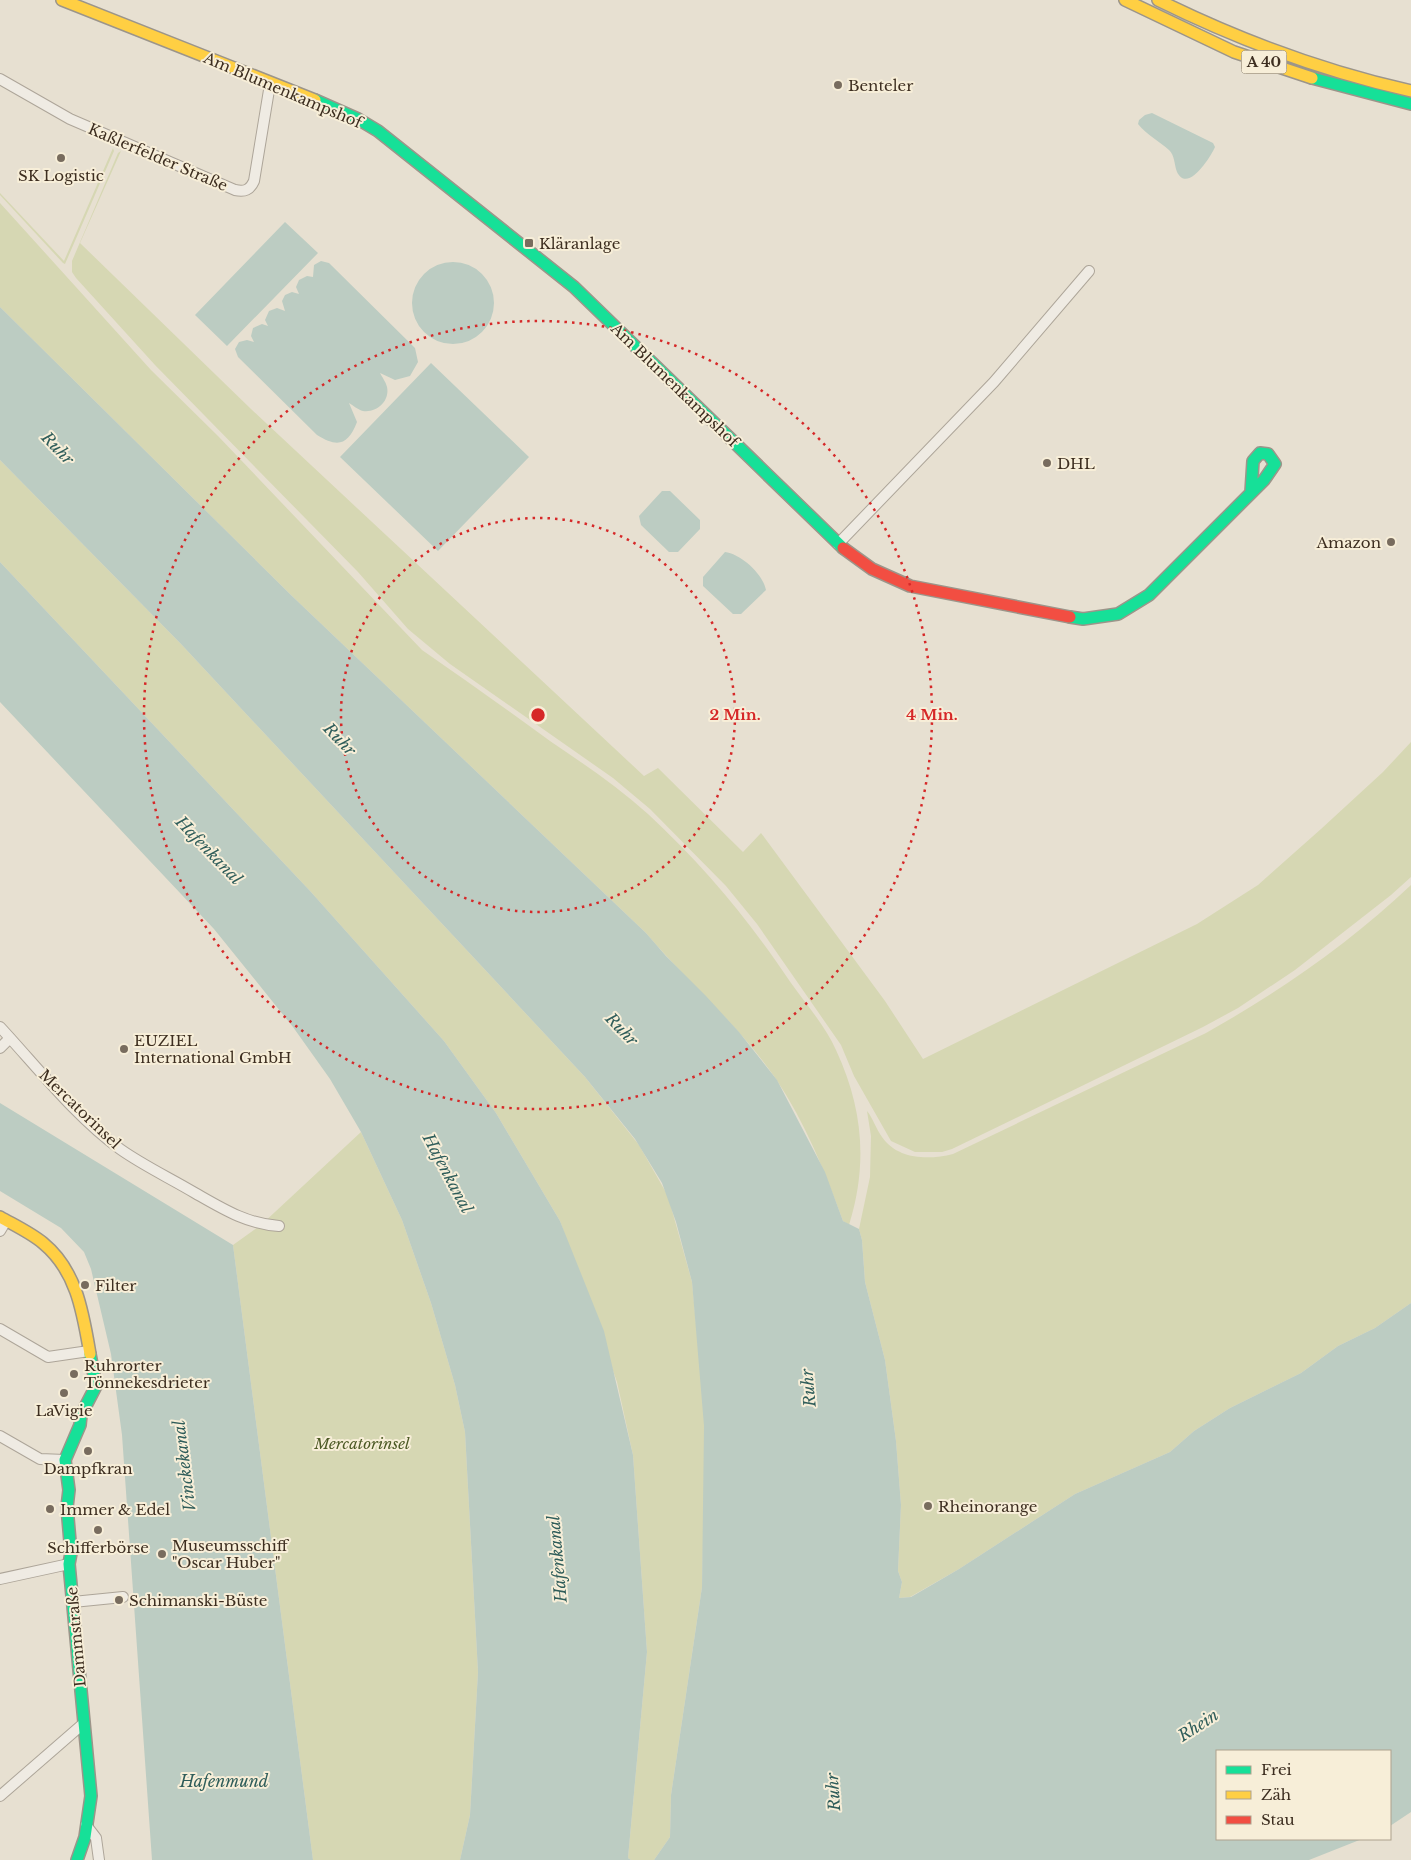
<svg xmlns="http://www.w3.org/2000/svg" width="1411" height="1860" font-family="'Libre Baskerville',serif">
  <rect width="100%" height="100%" fill="#e7e0d1"/>
  <path fill="#d6d7b3" d="M 113,148 L 114,151 L 65,264 L 63,263 L 0,195 L 0,193 L 64,261 Z
    M 121,151 L 80,243 L 251,409 L 644,776 L 658,768 L 743,852 L 761,833 L 885,1001 L 923,1059 L 1197,924 L 1258,885 L 1321,829 L 1383,772 L 1411,742 L 1411,877 L 1391,895 L 1295,970 L 1238,1008 L 1203,1027 L 952,1149 L 942,1152 L 915,1152 L 891,1141 L 854,1076 L 841,1045 L 757,924 L 726,886 L 650,809 L 613,778 L 450,664 L 408,629 L 358,572 L 155,365 L 76,278 L 72,272 L 72,261 L 118,153 Z
    M 0,203 L 151,370 L 218,436 L 422,650 C 465,680 508,710 550,741 C 584,764 618,787 648,814 C 705,867 748,919 791,983 C 806,1004 826,1027 836,1050 C 863,1108 868,1164 849,1225 L 843,1221 C 825,1172 805,1122 776,1079 C 739,1025 688,983 646,933 L 292,596 L 0,307 Z
    M 0,460 L 181,644 L 585,1077 L 639,1145 L 668,1196 L 692,1282 L 706,1428 L 702,1587 L 671,1795 L 670,1837 L 654,1860 L 631,1860 L 628,1858 L 647,1652 L 633,1455 L 617,1382 L 560,1221 L 496,1113 L 444,1041 L 311,892 L 0,562 Z
    M 1411,885 L 1411,1303 L 1375,1328 L 1338,1346 L 1301,1373 L 1230,1408 L 1194,1431 L 1170,1452 L 1075,1494 L 959,1569 L 910,1597 L 899,1598 L 902,1582 L 898,1571 L 901,1505 L 896,1441 L 885,1360 L 865,1282 L 862,1240 L 859,1229 L 870,1177 L 871,1136 L 867,1111 C 873,1118 876,1129 882,1137 C 898,1160 929,1160 953,1154 L 1206,1033 C 1279,992 1350,943 1411,885 Z
    M 361,1132 L 402,1220 L 431,1303 L 455,1385 L 465,1432 L 478,1672 L 470,1815 L 460,1860 L 313,1860 L 233,1245 L 261,1225 Z"/>
  <path fill="#bcccc2" d="M 1152,113 L 1213,143 L 1215,147 C 1211,156 1188,194 1177,172 C 1174,164 1175,156 1169,150 C 1159,141 1147,135 1138,124 L 1139,120 L 1145,115 Z
    M 285,222 L 318,253 L 227,346 L 195,315 Z
    M 321,261 L 329,263 L 415,348 L 418,362 L 410,376 L 395,380 L 380,373 C 382,377 386,382 387,387 C 390,401 377,413 363,411 C 358,410 353,405 349,403 L 357,422 C 348,445 338,448 317,435 L 238,357 L 235,349 L 239,342 L 247,340 L 254,342 L 251,336 L 253,328 L 262,324 L 268,326 L 265,320 L 269,311 L 277,308 L 285,311 L 282,301 L 285,295 L 292,292 L 299,294 L 296,287 L 299,280 L 307,276 L 313,277 L 314,265 Z
    M412 303a41 41 0 1 1 82 0a41 41 0 1 1-82 0Z
    M 0,307 L 292,596 L 646,933 L 666,956 L 706,996 L 739,1032 L 777,1080 L 825,1172 L 843,1221 L 859,1229 L 862,1240 L 865,1282 L 885,1360 L 896,1441 L 901,1505 L 898,1571 L 902,1582 L 899,1598 L 911,1597 L 959,1569 L 1075,1494 L 1170,1452 L 1194,1431 L 1230,1408 L 1301,1373 L 1338,1346 L 1375,1328 L 1411,1303 L 1411,1812 L 1390,1826 L 1390,1751 L 1217,1751 L 1217,1839 L 1362,1839 L 1309,1860 L 654,1860 L 670,1837 L 671,1795 L 702,1587 L 704,1426 L 692,1282 L 676,1222 L 662,1183 L 635,1139 L 585,1077 L 181,644 L 0,460 Z
    M 431,363 L 529,457 L 438,551 L 340,457 Z
    M 662,491 L 670,491 L 700,520 L 700,529 L 678,552 L 669,552 L 641,525 L 639,516 Z
    M 725,552 C 741,554 763,574 766,590 L 741,614 L 733,614 L 703,586 L 703,577 Z
    M 0,562 L 311,892 L 444,1041 L 496,1113 L 560,1221 L 604,1331 L 633,1455 L 647,1652 L 628,1858 L 631,1860 L 460,1860 L 470,1815 L 478,1672 L 465,1432 L 455,1385 L 431,1303 L 402,1220 L 361,1132 L 330,1079 L 293,1027 L 214,929 L 0,702 Z
    M 0,1103 L 233,1245 L 313,1860 L 152,1860 L 122,1435 L 111,1354 L 91,1269 L 84,1252 L 61,1228 L 0,1191 Z"/>
  <g fill="none" stroke-linecap="round" stroke-linejoin="round">
    <defs>
      <path id="street" d="M 0,79 L 70,119 L 235,190 C 245,192 250,190 254,181 L 270,84
        M 838,544 L 994,382 L 1089,271
        M 0,1027 C 38,1068 75,1116 120,1149 C 144,1166 170,1178 195,1193 C 223,1209 247,1224 279,1226
        M 0,1048 L 10,1038
        M 0,1231 L 6,1221
        M 0,1329 L 48,1357 L 89,1351
        M 0,1436 L 40,1459 L 65,1460
        M 0,1579 L 69,1564
        M 73,1602 L 123,1597
        M 0,1796 L 84,1723
        M 86,1825 L 96,1838 L 99,1860"/>
      <path id="fast" d="M 1312,78 L 1411,104
        M 315,100 L 358,119 L 378,131 L 574,287 L 843,548
        M 1070,617 L 1083,619 L 1118,614 L 1149,595 L 1264,480 L 1275,464 L 1268,454 L 1260,453 L 1253,461 L 1251,492
        M 77,1860 L 85,1837 L 91,1796 L 69,1564 L 71,1553 L 67,1507 L 69,1490 L 65,1460 L 80,1425 L 81,1415 L 96,1386 L 90,1354"/>
      <path id="slow" d="M 62,0 L 315,100
        M 1125,0 L 1234,52 L 1312,78
        M 1158,0 C 1239,40 1322,71 1411,91
        M 0,1217 C 14,1225 31,1233 43,1243 C 77,1271 83,1313 90,1354"/>
      <path id="jam" d="M 843,548 L 872,569 L 910,586 L 1070,617"/>
    </defs>
    <use href="#street" stroke="#ada599" stroke-width="12"/>
    <use href="#fast" stroke="#9c958a" stroke-width="14"/>
    <use href="#slow" stroke="#9c958a" stroke-width="14"/>
    <use href="#jam" stroke="#9c958a" stroke-width="14"/>
    <use href="#street" stroke="#efebe3" stroke-width="10"/>
    <use href="#fast" stroke="#16e098" stroke-width="11"/>
    <use href="#slow" stroke="#ffcf43" stroke-width="11"/>
    <use href="#jam" stroke="#f24e42" stroke-width="11"/>
  </g>
  <g fill="none" stroke="#d62828" stroke-width="2.5" stroke-dasharray="2.5 5">
    <circle cx="538" cy="715" r="197"/>
    <circle cx="538" cy="715" r="394"/>
  </g>
  <g fill="#786c5e" stroke="#f7eed8" stroke-width="2">
    <circle cx="838" cy="85" r="5"/>
    <circle cx="61" cy="158" r="5"/>
    <rect x="524" y="238" width="10" height="10" rx="2.5"/>
    <circle cx="1047" cy="463" r="5"/>
    <circle cx="1391" cy="542" r="5"/>
    <circle cx="124" cy="1049" r="5"/>
    <circle cx="85" cy="1285" r="5"/>
    <circle cx="74" cy="1374" r="5"/>
    <circle cx="64" cy="1393" r="5"/>
    <circle cx="88" cy="1451" r="5"/>
    <circle cx="928" cy="1506" r="5"/>
    <circle cx="50" cy="1509" r="5"/>
    <circle cx="98" cy="1530" r="5"/>
    <circle cx="162" cy="1554" r="5"/>
    <circle cx="119" cy="1600" r="5"/>
  </g>
  <g text-anchor="middle" dominant-baseline="central" stroke-width="4" stroke-linejoin="round" paint-order="stroke">
    <rect fill="#f7eed8" stroke="#756857" stroke-width="1" x="1241.5" y="50.5" width="45" height="23" rx="4"/>
    <g font-size="14" font-weight="bold" fill="#3d2e20">
      <text x="1264" y="62">A 40</text>
    </g>
    <g font-size="15" fill="#3d2e20" stroke="#f7eed8" text-anchor="start">
      <text x="848" y="85">Benteler</text>
      <text x="61" y="175" text-anchor="middle">SK Logistic</text>
      <text x="539" y="243">Kläranlage</text>
      <text x="1057" y="463">DHL</text>
      <text x="1381" y="542" text-anchor="end">Amazon</text>
      <text x="134" y="1040">EUZIEL<tspan x="134" dy="17">International GmbH</tspan></text>
      <text x="95" y="1285">Filter</text>
      <text x="84" y="1365">Ruhrorter<tspan x="84" dy="17">Tönnekesdrieter</tspan></text>
      <text x="64" y="1410" text-anchor="middle">LaVigie</text>
      <text x="88" y="1468" text-anchor="middle">Dampfkran</text>
      <text x="938" y="1506">Rheinorange</text>
      <text x="60" y="1509">Immer &amp; Edel</text>
      <text x="172" y="1545">Museumsschiff<tspan x="172" dy="17">"Oscar Huber"</tspan></text>
      <text x="98" y="1547" text-anchor="middle">Schifferbörse</text>
      <text x="129" y="1600">Schimanski-Büste</text>
    </g>
    <g font-size="15" fill="#3d2e20" stroke="#f7eed8">
      <text transform="translate(283 90) rotate(23)">Am Blumenkampshof</text>
      <text transform="translate(158 157) rotate(23)">Kaßlerfelder Straße</text>
      <text transform="translate(675 385) rotate(44)">Am Blumenkampshof</text>
      <text transform="translate(80 1109) rotate(44)">Mercatorinsel</text>
      <text transform="translate(76 1637) rotate(-95)">Dammstraße</text>
    </g>
    <g font-size="15" font-style="italic" fill="#4d5a26" stroke="#f7eed8">
      <text x="362" y="1443">Mercatorinsel</text>
    </g>
    <g font-size="16" font-style="italic" fill="#2f5d5a" stroke="#f7eed8">
      <text transform="translate(58 448) rotate(46)">Ruhr</text>
      <text transform="translate(340 739) rotate(46)">Ruhr</text>
      <text transform="translate(209 850) rotate(46)">Hafenkanal</text>
      <text transform="translate(622 1029) rotate(46)">Ruhr</text>
      <text transform="translate(448 1173) rotate(62)">Hafenkanal</text>
      <text transform="translate(808 1388) rotate(-95)">Ruhr</text>
      <text transform="translate(184 1466) rotate(-97)">Vinckekanal</text>
      <text transform="translate(557 1559) rotate(-95)">Hafenkanal</text>
      <text transform="translate(1198 1725) rotate(-33)">Rhein</text>
      <text x="224" y="1781">Hafenmund</text>
      <text transform="translate(833 1792) rotate(-94)">Ruhr</text>
    </g>
  </g>
  <circle cx="538" cy="715" r="8" fill="#d62828" stroke="#f7eed8" stroke-width="2.5"/>
  <g font-size="15" text-anchor="middle" font-weight="bold" fill="#d62828" stroke="#f7eed8" stroke-width="4" stroke-linejoin="round" paint-order="stroke">
    <text x="735" y="720">2 Min.</text>
    <text x="932" y="720">4 Min.</text>
  </g>
  <rect x="1216" y="1750" width="175" height="90" fill="#f7eed8" stroke="#ada18e"/>
  <rect x="1226" y="1766" width="25" height="8" fill="#16e098" stroke="#ada18e"/>
  <text x="1261" y="1775" font-size="15" fill="#3d2e20">Frei</text>
  <rect x="1226" y="1791" width="25" height="8" fill="#ffcf43" stroke="#ada18e"/>
  <text x="1261" y="1800" font-size="15" fill="#3d2e20">Zäh</text>
  <rect x="1226" y="1816" width="25" height="8" fill="#f24e42" stroke="#ada18e"/>
  <text x="1261" y="1825" font-size="15" fill="#3d2e20">Stau</text>
</svg>
